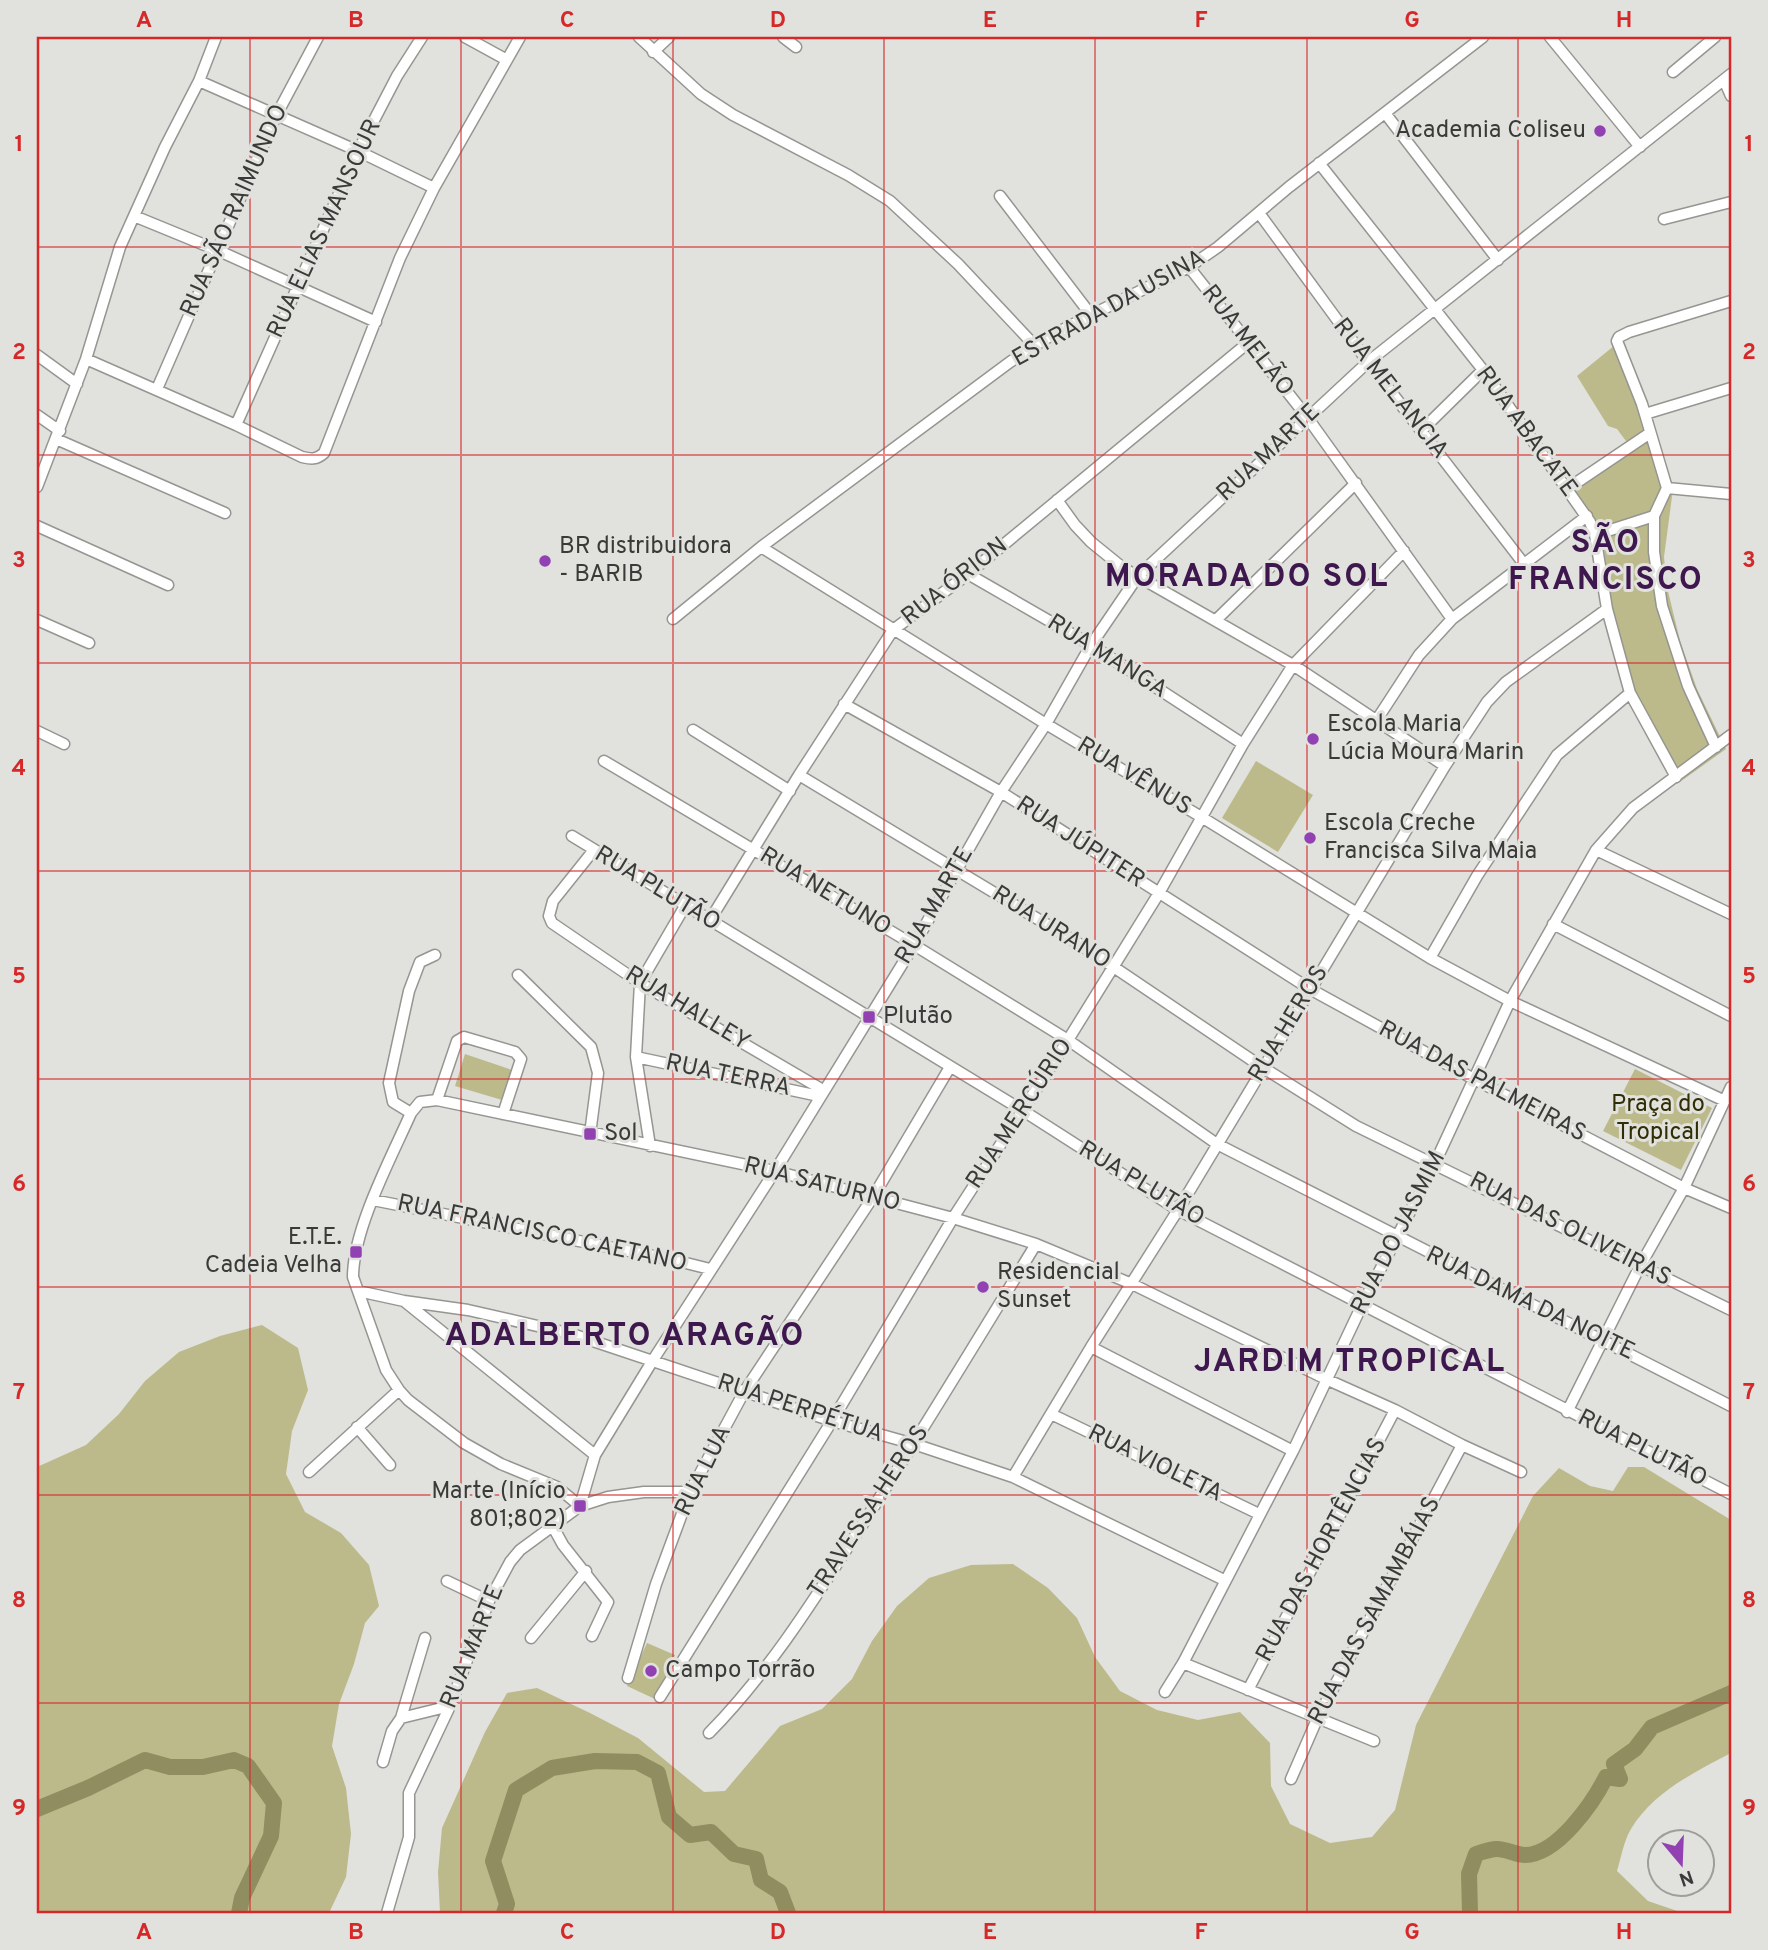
<svg xmlns="http://www.w3.org/2000/svg" width="1768" height="1950" font-family="Overpass,sans-serif">
  <rect width="100%" height="100%" fill="#e1e1dd"/>
  <path fill="#bcba8b" d="M 1620,341 L 1673,489 L 1664,557 L 1667,587 L 1680,641 L 1697,689 L 1726,749 L 1677,784 L 1637,700 L 1611,606 L 1602,534 L 1572,490 L 1632,449 L 1617,429 L 1608,426 L 1577,376 Z
    M 1256,761 L 1313,795 L 1278,852 L 1222,818 Z
    M 465,1054 L 512,1070 L 502,1100 L 455,1086 Z
    M 1635,1069 L 1712,1108 L 1681,1170 L 1603,1131 Z
    M 262,1325 L 298,1348 L 308,1390 L 292,1431 L 286,1474 L 305,1512 L 341,1533 L 369,1565 L 379,1606 L 365,1623 L 354,1664 L 339,1704 L 332,1746 L 346,1788 L 351,1834 L 346,1877 L 329,1913 L 37,1913 L 37,1467 L 86,1445 L 119,1414 L 145,1381 L 179,1352 L 220,1336 Z
    M 1628,1467 L 1644,1467 L 1731,1520 L 1731,1753 C 1695,1772 1653,1792 1631,1829 C 1624,1840 1621,1858 1617,1871 L 1648,1901 L 1683,1913 L 440,1913 L 438,1872 L 442,1828 L 485,1732 L 507,1693 L 537,1688 L 590,1713 L 638,1738 L 704,1792 L 725,1791 L 780,1726 L 822,1709 L 852,1679 L 872,1641 L 897,1606 L 929,1578 L 971,1565 L 1013,1564 L 1048,1588 L 1077,1618 L 1095,1657 L 1120,1691 L 1157,1710 L 1198,1720 L 1240,1712 L 1270,1743 L 1271,1786 L 1290,1824 L 1330,1843 L 1372,1837 L 1395,1810 L 1416,1725 L 1533,1496 L 1559,1468 L 1590,1486 L 1613,1491 Z
    M 647,1643 L 675,1655 L 655,1699 L 627,1686 Z"/>
  <g fill="none" stroke-linecap="round" stroke-linejoin="round">
    <path stroke="#908d60" stroke-width="16" d="M 37,1809 L 88,1788 L 145,1760 L 170,1767 L 203,1767 L 234,1760 L 248,1766 L 274,1803 L 271,1836 L 242,1898 L 239,1913
      M 504,1913 L 507,1904 L 493,1861 L 516,1790 L 552,1768 L 595,1761 L 637,1762 L 658,1773 L 669,1817 L 690,1835 L 711,1832 L 734,1854 L 756,1859 L 761,1880 L 780,1892 L 788,1913
      M 1470,1913 L 1469,1874 L 1476,1854 C 1482,1852 1491,1849 1497,1849 C 1507,1849 1516,1855 1525,1855 C 1557,1855 1593,1803 1606,1777 L 1620,1779 L 1614,1764 L 1635,1749 L 1652,1727 L 1731,1693"/>
    <defs>
      <path id="street" d="M 465,37 L 507,60
        M 639,37 L 701,94 L 733,115 L 848,175 L 890,201 L 958,264 L 1036,347
        M 783,37 L 796,47
        M 1550,37 L 1640,147
        M 653,52 L 669,37
        M 1673,72 L 1715,37
        M 1724,80 L 1731,96
        M 199,81 L 358,151 L 434,188
        M 1385,113 L 1498,260
        M 1319,163 L 1483,370 L 1590,522 L 1595,535 L 1607,609 L 1630,693 L 1676,777
        M 1000,196 L 1091,315
        M 1259,213 L 1368,362 L 1524,564
        M 134,216 L 217,250 L 376,322
        M 1664,219 L 1731,202
        M 1189,267 L 1307,417 L 1452,619
        M 37,355 L 77,384
        M 86,359 L 236,425 L 302,457 C 311,459 316,460 324,453 L 400,258 L 434,188 L 520,37
        M 157,389 L 276,116 L 318,37
        M 1645,414 L 1731,388
        M 37,415 L 60,431
        M 236,425 L 358,151 L 397,76 L 422,37
        M 1422,430 L 1483,370
        M 56,439 L 225,513
        M 37,487 L 86,359 L 120,247 L 165,147 L 199,81 L 216,37
        M 1667,488 L 1731,494
        M 1567,489 L 1650,433
        M 1057,500 L 1075,525 L 1091,542 L 1123,568 L 1293,665 L 1445,766
        M 37,526 L 168,585
        M 1595,535 L 1654,516
        M 761,547 L 1046,724 L 1203,818 L 1430,958 L 1510,1001 L 1725,1101
        M 968,574 L 1091,645 L 1243,744
        M 673,619 L 761,547 L 1010,362 L 1045,339 L 1091,315 L 1189,267 L 1218,247 L 1289,187 L 1483,37
        M 37,620 L 89,643
        M 1216,620 L 1356,483
        M 844,704 L 1001,792 L 1310,989 L 1472,1078 L 1684,1188 L 1731,1208
        M 1376,721 L 1419,655 L 1452,619 L 1587,516
        M 693,730 L 790,791
        M 37,731 L 64,744
        M 1716,747 L 1688,686 L 1662,606 L 1654,552 L 1654,516 L 1667,488 L 1642,404 L 1617,341 L 1619,337 L 1629,332 L 1731,301
        M 604,761 L 914,945 L 1068,1040 L 1217,1144 L 1731,1406
        M 799,775 L 1081,945 L 1262,1067 L 1356,1126 L 1731,1310
        M 572,836 L 1022,1110 L 1178,1210 L 1731,1494
        M 1596,850 L 1731,914
        M 593,851 L 553,901 L 549,916 L 552,923 L 640,983 L 823,1090
        M 710,920 L 799,775 L 893,630 L 968,574 L 1249,342
        M 1553,924 L 1731,1016
        M 1430,958 L 1477,876 L 1557,755 L 1630,693
        M 518,975 L 591,1047 L 598,1073 L 590,1134
        M 636,1057 L 819,1096
        M 437,1100 L 457,1041 L 464,1037 L 515,1052 L 521,1059 L 503,1114
        M 411,1113 L 393,1102 L 389,1083 L 409,991 L 420,962 L 435,955
        M 650,1146 L 636,1057 L 640,983 L 685,906
        M 373,1200 L 674,1260 L 710,1269
        M 358,1291 L 404,1301 L 468,1310 L 572,1334 L 832,1421 L 914,1444 L 1013,1477 L 1224,1580
        M 404,1301 L 595,1455
        M 1091,1347 L 1293,1451
        M 1567,1412 L 1640,1266 L 1684,1188 L 1731,1087
        M 1051,1414 L 1259,1514
        M 357,1427 L 390,1465
        M 309,1472 L 399,1390
        M 1013,1477 L 1091,1347 L 1178,1210 L 1445,766 L 1487,702 L 1506,682 L 1607,609
        M 580,1506 L 595,1455 L 653,1360 L 775,1171 L 914,945 L 1001,792 L 1046,724 L 1091,645 L 1138,576 L 1368,362 L 1731,74
        M 580,1506 L 557,1487 L 501,1464 L 464,1443 L 408,1400 L 399,1390 L 386,1370 L 353,1277 C 353,1229 391,1158 411,1113 L 420,1102 L 437,1100 L 775,1171 L 953,1218 L 1036,1244 L 1132,1284 L 1328,1380 L 1395,1410 L 1462,1445 L 1521,1472
        M 552,1525 L 563,1545 L 608,1602 L 592,1636
        M 447,1581 L 489,1601
        M 531,1638 L 586,1571
        M 1183,1663 L 1374,1741
        M 628,1678 L 656,1584 L 690,1492 L 744,1392 L 873,1197 L 950,1067
        M 1248,1690 L 1395,1410
        M 1165,1692 L 1183,1663 L 1293,1451 L 1362,1305 L 1435,1163 L 1510,1001 L 1596,850 L 1633,808 L 1731,735
        M 660,1697 L 832,1421 L 953,1218 L 1068,1040 L 1159,893 L 1243,744 L 1293,665 L 1404,551
        M 401,1718 L 450,1706
        M 709,1733 C 767,1674 812,1603 857,1533 C 918,1438 977,1341 1036,1244
        M 383,1762 L 392,1731 L 401,1718 L 425,1638
        M 1291,1779 L 1318,1717 L 1462,1445
        M 387,1913 L 409,1837 L 409,1793 L 450,1706 L 489,1601 L 510,1562 L 520,1550 L 580,1506 L 608,1497 L 644,1492 L 690,1492"/>
    </defs>
    <use href="#street" stroke="#959591" stroke-width="13"/>
    <use href="#street" stroke="#fff" stroke-width="10"/>
  </g>
  <path fill="none" stroke="#d62828" stroke-width="2" stroke-opacity="0.55" d="M 250,37 L 250,1913M 461,37 L 461,1913M 673,37 L 673,1913M 884,37 L 884,1913M 1095,37 L 1095,1913M 1307,37 L 1307,1913M 1518,37 L 1518,1913M 37,247 L 1731,247M 37,455 L 1731,455M 37,663 L 1731,663M 37,871 L 1731,871M 37,1079 L 1731,1079M 37,1287 L 1731,1287M 37,1495 L 1731,1495M 37,1703 L 1731,1703"/>
  <g fill="#9141b1" stroke="#e1e1dd" stroke-width="2.5">
    <circle cx="1600" cy="131" r="7"/>
    <circle cx="545" cy="561" r="7"/>
    <circle cx="1313" cy="739" r="7"/>
    <circle cx="1310" cy="838" r="7"/>
    <rect x="862" y="1010" width="14" height="14" rx="3.5"/>
    <rect x="583" y="1127" width="14" height="14" rx="3.5"/>
    <rect x="349" y="1245" width="14" height="14" rx="3.5"/>
    <circle cx="983" cy="1287" r="7"/>
    <rect x="573" y="1499" width="14" height="14" rx="3.5"/>
    <circle cx="651" cy="1671" r="7"/>
  </g>
  <g text-anchor="middle" dominant-baseline="central" stroke-width="6" stroke-linejoin="round" paint-order="stroke">
    <g font-size="24" fill="#3a3a38" stroke="#e1e1dd" text-anchor="start">
      <text x="1586" y="131" text-anchor="end">Academia Coliseu</text>
      <text x="559" y="547">BR distribuidora<tspan x="559" dy="28">- BARIB</tspan></text>
      <text x="1327" y="725">Escola Maria<tspan x="1327" dy="28">Lúcia Moura Marin</tspan></text>
      <text x="1324" y="824">Escola Creche<tspan x="1324" dy="28">Francisca Silva Maia</tspan></text>
      <text x="883" y="1017">Plutão</text>
      <text x="604" y="1134">Sol</text>
      <text x="342" y="1238" text-anchor="end">E.T.E.<tspan x="342" dy="28">Cadeia Velha</tspan></text>
      <text x="997" y="1273">Residencial<tspan x="997" dy="28">Sunset</tspan></text>
      <text x="566" y="1492" text-anchor="end">Marte (Início<tspan x="566" dy="28">801;802)</tspan></text>
      <text x="665" y="1671">Campo Torrão</text>
    </g>
    <g font-size="24" fill="#3a3a38" stroke="#e1e1dd">
      <text transform="translate(235 211) rotate(-66)">RUA SÃO RAIMUNDO</text>
      <text transform="translate(325 229) rotate(-65)">RUA ELIAS MANSOUR</text>
      <text transform="translate(1109 309) rotate(-29)">ESTRADA DA USINA</text>
      <text transform="translate(1247 341) rotate(52)">RUA MELÃO</text>
      <text transform="translate(1390 389) rotate(52)">RUA MELANCIA</text>
      <text transform="translate(1526 432) rotate(54)">RUA ABACATE</text>
      <text transform="translate(1269 453) rotate(-43)">RUA MARTE</text>
      <text transform="translate(955 582) rotate(-38)">RUA ÓRION</text>
      <text transform="translate(1107 657) rotate(32)">RUA MANGA</text>
      <text transform="translate(1134 777) rotate(31)">RUA VÊNUS</text>
      <text transform="translate(1080 843) rotate(33)">RUA JÚPITER</text>
      <text transform="translate(657 889) rotate(31)">RUA PLUTÃO</text>
      <text transform="translate(825 892) rotate(31)">RUA NETUNO</text>
      <text transform="translate(935 906) rotate(-60)">RUA MARTE</text>
      <text transform="translate(1051 928) rotate(32)">RUA URANO</text>
      <text transform="translate(687 1009) rotate(31)">RUA HALLEY</text>
      <text transform="translate(1289 1024) rotate(-59)">RUA HEROS</text>
      <text transform="translate(728 1076) rotate(12)">RUA TERRA</text>
      <text transform="translate(1482 1082) rotate(28)">RUA DAS PALMEIRAS</text>
      <text transform="translate(1020 1114) rotate(-57)">RUA MERCÚRIO</text>
      <text transform="translate(1141 1184) rotate(31)">RUA PLUTÃO</text>
      <text transform="translate(822 1185) rotate(14)">RUA SATURNO</text>
      <text transform="translate(1570 1230) rotate(27)">RUA DAS OLIVEIRAS</text>
      <text transform="translate(1399 1233) rotate(-63)">RUA DO JASMIM</text>
      <text transform="translate(542 1234) rotate(12)">RUA FRANCISCO CAETANO</text>
      <text transform="translate(1530 1304) rotate(26)">RUA DAMA DA NOITE</text>
      <text transform="translate(800 1409) rotate(18)">RUA PERPÉTUA</text>
      <text transform="translate(1642 1449) rotate(27)">RUA PLUTÃO</text>
      <text transform="translate(1155 1464) rotate(26)">RUA VIOLETA</text>
      <text transform="translate(704 1471) rotate(-64)">RUA LUA</text>
      <text transform="translate(869 1512) rotate(-57)">TRAVESSA HEROS</text>
      <text transform="translate(1322 1550) rotate(-62)">RUA DAS HORTÊNCIAS</text>
      <text transform="translate(1375 1611) rotate(-62)">RUA DAS SAMAMBÁIAS</text>
      <text transform="translate(473 1647) rotate(-68)">RUA MARTE</text>
    </g>
    <g font-size="24" fill="#312e06" stroke="#e1e1dd">
      <text x="1658" y="1105">Praça do<tspan x="1658" dy="28">Tropical</tspan></text>
    </g>
    <g font-size="32" font-weight="bold" letter-spacing="2" fill="#3d174d" stroke="#e1e1dd">
      <text x="1606" y="544">SÃO<tspan x="1606" dy="37">FRANCISCO</tspan></text>
      <text x="1247" y="578">MORADA DO SOL</text>
      <text x="625" y="1337">ADALBERTO ARAGÃO</text>
      <text x="1350" y="1363">JARDIM TROPICAL</text>
    </g>
  </g>
  <rect width="1768" height="1950" fill="none" stroke="#e1e1dd" stroke-width="77"/>
  <g transform="translate(1681 1863) rotate(161)"><circle r="33" fill="#e1e1dd" stroke="#9e9e9b" stroke-width="2"/>
  <path d="M0-5L12 26L0 18L-12 26Z" fill="#9141b1"/>
  <text y="-10" font-size="19" font-weight="bold" text-anchor="middle" fill="#3a3a38">N</text>
  </g>
  <rect x="38" y="38" width="1692" height="1874" fill="none" stroke="#d62828" stroke-width="2.5"/>
  <g font-size="23" text-anchor="middle" font-weight="bold" fill="#d62828">
    <text x="144" y="27">A</text>
    <text x="356" y="27">B</text>
    <text x="567" y="27">C</text>
    <text x="778" y="27">D</text>
    <text x="990" y="27">E</text>
    <text x="1201" y="27">F</text>
    <text x="1412" y="27">G</text>
    <text x="1624" y="27">H</text>
    <text x="19" y="151">1</text>
    <text x="1749" y="151">1</text>
    <text x="19" y="359">2</text>
    <text x="1749" y="359">2</text>
    <text x="19" y="567">3</text>
    <text x="1749" y="567">3</text>
    <text x="19" y="775">4</text>
    <text x="1749" y="775">4</text>
    <text x="19" y="983">5</text>
    <text x="1749" y="983">5</text>
    <text x="19" y="1191">6</text>
    <text x="1749" y="1191">6</text>
    <text x="19" y="1399">7</text>
    <text x="1749" y="1399">7</text>
    <text x="19" y="1607">8</text>
    <text x="1749" y="1607">8</text>
    <text x="19" y="1815">9</text>
    <text x="1749" y="1815">9</text>
    <text x="144" y="1939">A</text>
    <text x="356" y="1939">B</text>
    <text x="567" y="1939">C</text>
    <text x="778" y="1939">D</text>
    <text x="990" y="1939">E</text>
    <text x="1201" y="1939">F</text>
    <text x="1412" y="1939">G</text>
    <text x="1624" y="1939">H</text>
  </g>
</svg>
